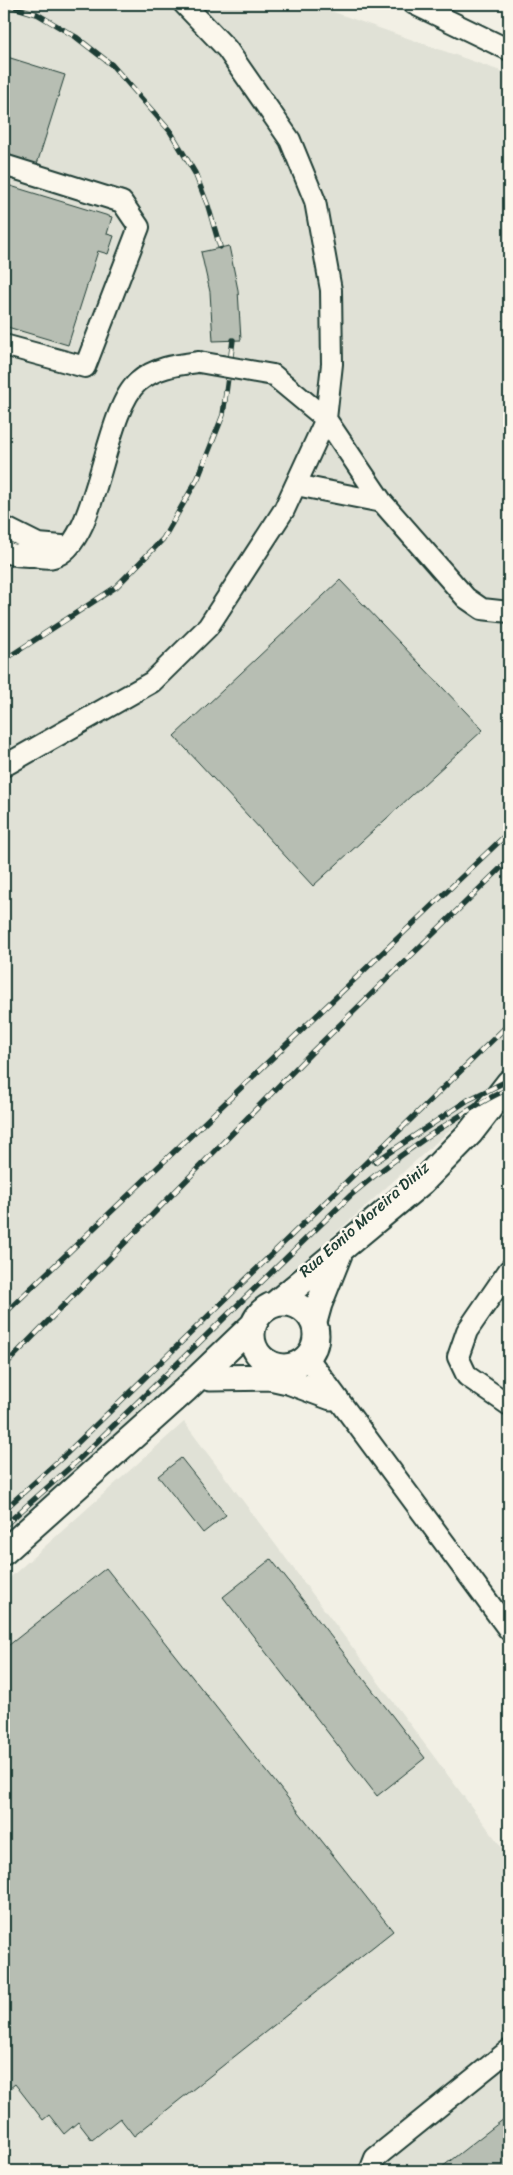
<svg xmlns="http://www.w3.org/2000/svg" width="513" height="2175" font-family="Sriracha,sans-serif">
  <rect width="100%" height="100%" fill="#f2f0e5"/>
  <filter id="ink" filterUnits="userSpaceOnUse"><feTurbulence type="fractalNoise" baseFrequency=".02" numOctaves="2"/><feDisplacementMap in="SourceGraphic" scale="10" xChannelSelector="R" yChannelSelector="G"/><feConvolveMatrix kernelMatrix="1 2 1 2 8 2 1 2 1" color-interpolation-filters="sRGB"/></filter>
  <g filter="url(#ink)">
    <path fill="#e0e1d6" d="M 4,4 L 311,4 L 509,74 L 509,1071 L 484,1108 L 452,1128 L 254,1307 L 243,1323 L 4,1539 Z
      M 184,1422 L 509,1857 L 509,2171 L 4,2171 L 4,1583 Z"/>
    <path fill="#b7beb3" stroke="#1f3d34" d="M 4,56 L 65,75 L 37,164 L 4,154 Z
      M 4,184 L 112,217 L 107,234 L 114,236 L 108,254 L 98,251 L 68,345 L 4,326 Z
      M 229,246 L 238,290 L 241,340 L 213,341 L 210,292 L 201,252 Z
      M 340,580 L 483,730 L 313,886 L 174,736 Z
      M 181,1458 L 226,1515 L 203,1533 L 158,1476 Z
      M 271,1559 L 425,1758 L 377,1796 L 223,1597 Z
      M 106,1568 L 393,1931 L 134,2136 L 120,2118 L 92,2140 L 78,2122 L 64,2134 L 49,2115 L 43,2120 L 15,2084 L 4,2093 L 4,1649 Z
      M 509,2115 L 509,2171 L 437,2171 Z"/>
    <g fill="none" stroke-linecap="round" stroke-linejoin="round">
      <defs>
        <path id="minor" d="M 414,4 L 509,50
          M 4,165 L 122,202 L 139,227 L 85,367 L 4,345
          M 273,375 L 326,419 L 382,502 L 466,598 L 482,609 L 509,612
          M 296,485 L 382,502
          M 4,527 L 38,544 L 62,546
          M 4,551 C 13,556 23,556 34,556 C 39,557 47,559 53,557 C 98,546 103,412 138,382 C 156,367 176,365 199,362
          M 4,766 L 152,682 L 208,627 L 284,510 L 326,419 L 332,364 L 331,290 L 315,201 L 290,140 L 227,49 L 184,4
          M 509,1270 L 467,1331 L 458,1357 L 467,1376 L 509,1405
          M 307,1357 L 509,1630
          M 370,2171 L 375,2158 L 509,2050"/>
        <path id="major" d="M252 1335a32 32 0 1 1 64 0a32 32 0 1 1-64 0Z
          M 275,1304 L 422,1182 L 470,1133 L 509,1083
          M 314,1322 L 319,1304 L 339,1254
          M 210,1378 L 270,1377 L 288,1381 L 331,1397
          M 4,1552 L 185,1390 L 254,1324"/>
      </defs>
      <use href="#minor" stroke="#1f3d34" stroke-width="24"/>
      <use href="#major" stroke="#1f3d34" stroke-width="29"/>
      <use href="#minor" stroke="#fbf7ec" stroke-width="20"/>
      <use href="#major" stroke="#fbf7ec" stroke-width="25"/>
      <defs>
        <path id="rail" d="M 4,4 L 37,14 L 76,37 L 112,65 L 170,131 L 195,173 L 208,206 L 220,247
          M 4,660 L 116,587 L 163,539 L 198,478 L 223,415 L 233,340
          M 375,1162 L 468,1100 L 509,1080
          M 4,1314 L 509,832
          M 4,1366 L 312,1052 L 509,860
          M 4,1510 L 66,1454 L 509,1024
          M 4,1526 L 75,1463 L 351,1195 C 384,1167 418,1142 455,1119 C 472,1108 490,1096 509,1089"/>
      </defs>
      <use href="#rail" stroke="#1f3d34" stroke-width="5.5"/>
      <use href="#rail" stroke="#fbf7ec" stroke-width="4" stroke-dasharray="11" stroke-linecap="butt"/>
      <defs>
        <path id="minor-bridge" d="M 199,362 L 273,375"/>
      </defs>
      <use href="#minor-bridge" stroke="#1f3d34" stroke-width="24" stroke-linecap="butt"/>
      <use href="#minor-bridge" stroke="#fbf7ec" stroke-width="20"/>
    </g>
  </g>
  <g text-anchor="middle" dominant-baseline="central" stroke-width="5" stroke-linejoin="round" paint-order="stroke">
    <g font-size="16" fill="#1f3d34" stroke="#fbf7ec">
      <text transform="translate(364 1219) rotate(-41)">Rua Eonio Moreira Diniz</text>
    </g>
  </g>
  <rect width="513" height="2175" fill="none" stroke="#fbf7ec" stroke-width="20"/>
  <rect x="10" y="10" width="493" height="2155" fill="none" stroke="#1f3d34" stroke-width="2" filter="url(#ink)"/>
</svg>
